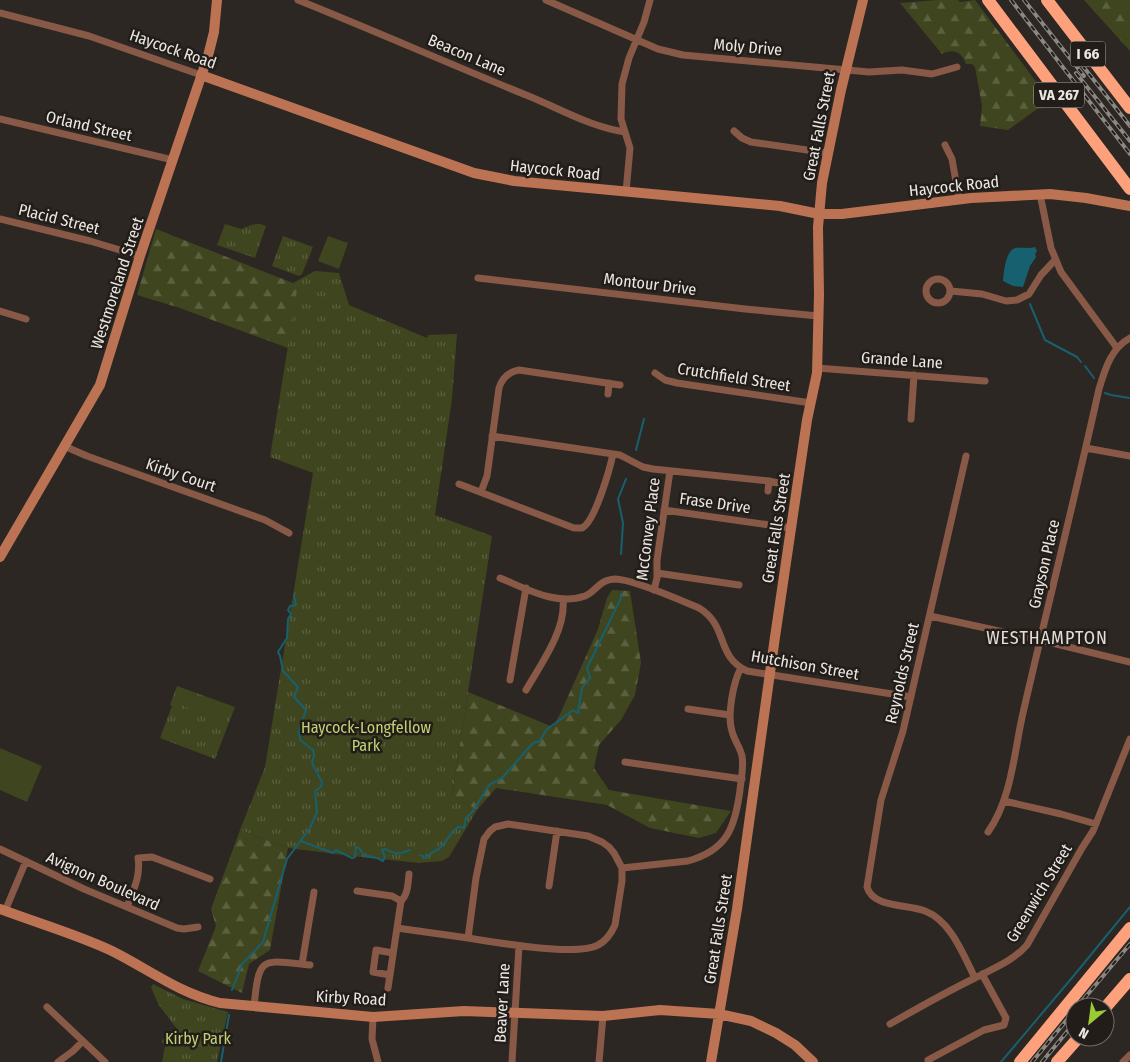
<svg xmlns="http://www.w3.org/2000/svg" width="1130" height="1062" font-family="'Fira Sans Condensed',sans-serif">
  <defs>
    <pattern id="forest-firs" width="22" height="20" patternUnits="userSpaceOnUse" patternTransform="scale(1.25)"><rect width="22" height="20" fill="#3f451f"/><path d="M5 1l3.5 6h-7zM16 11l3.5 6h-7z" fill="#5b603f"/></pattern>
    <pattern id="park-tufts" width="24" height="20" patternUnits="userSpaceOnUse" patternTransform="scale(1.25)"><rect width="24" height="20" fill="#3f451f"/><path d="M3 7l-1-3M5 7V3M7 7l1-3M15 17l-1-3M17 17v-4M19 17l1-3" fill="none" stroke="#5b603f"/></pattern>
  </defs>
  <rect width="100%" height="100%" fill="#2c2722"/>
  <path fill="url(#forest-firs)" d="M 937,0 L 958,0 L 960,2 L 975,0 L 1055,107 L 1037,109 L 1008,130 L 980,126 L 982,106 L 975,67 L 972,64 L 966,64 C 962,52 953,48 942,54 L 900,3 Z
    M 1084,0 L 1130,0 L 1130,51 Z
    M 156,229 L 293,283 L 298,290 L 288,348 L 180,308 L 137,295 Z
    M 612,590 L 630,591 L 641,663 L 635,695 L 621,720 L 599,745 L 594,768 L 609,790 L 731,811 L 716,833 L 699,838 L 650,828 L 607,805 L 496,788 L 477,810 L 452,796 L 468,692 L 553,727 L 561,712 L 598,629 L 607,598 Z
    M 240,830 L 288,848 L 270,950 L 249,964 L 242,993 L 198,971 L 216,926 L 211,909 Z"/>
  <path fill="url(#park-tufts)" d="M 225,224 L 241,229 C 250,225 257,222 266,226 L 255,258 L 217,245 Z
    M 283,236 L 313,247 L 302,274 L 299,276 L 272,266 Z
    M 315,271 L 339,273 L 349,305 L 427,338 L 428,335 L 457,334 L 452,399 L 435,515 L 492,536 L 452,796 L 477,810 L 449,857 L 442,861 L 419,863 L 352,856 L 288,848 L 240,830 L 265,767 L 313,473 L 270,457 L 297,290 L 293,283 Z
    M 177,686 L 235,707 L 215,759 L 160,738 L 172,706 L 170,705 Z
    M 153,984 L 183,999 L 228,1012 L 217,1062 L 162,1062 L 165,1046 L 161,1041 L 177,1029 L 158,1004 L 151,987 Z"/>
  <path fill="#3f451f" d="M 328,236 L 348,243 L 339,269 L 318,261 Z
    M 184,692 L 205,700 L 200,713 L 179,704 Z
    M 208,701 L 230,709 L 225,722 L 203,714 Z
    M 0,748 L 42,766 L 27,802 L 0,790 Z"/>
  <path fill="#17606f" d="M 1035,247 L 1037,251 L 1035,254 L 1036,257 L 1030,266 L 1023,287 L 1013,286 L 1003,281 C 1004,272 1005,252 1015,248 C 1021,247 1028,249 1035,247 Z"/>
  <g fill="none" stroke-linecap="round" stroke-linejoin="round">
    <path stroke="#17606f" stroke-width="2" d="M 1030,304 L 1045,340 L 1077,357 L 1081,362
      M 1085,366 L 1094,378
      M 1105,393 L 1111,395 L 1130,398
      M 636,450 L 644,419
      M 621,554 L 623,523 L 618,499 L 626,479
      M 301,841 L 333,853 L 336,850 L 352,858 L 355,857 L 356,847 L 359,848 L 365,856 L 377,858 L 383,861 L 385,857 L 382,850 L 386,849 C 395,855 400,854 410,850
      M 420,855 L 425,858 C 430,852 437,852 442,846 C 448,839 451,832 458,827 L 464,828 L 466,818 L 473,811 L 489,785 L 502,778 L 533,743 L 540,741 L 546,730 L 573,710 L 578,713 L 582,688 L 590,678 L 587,668 L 621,598 L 621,594
      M 232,990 L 242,964 L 263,942 L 287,859 L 310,828 L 317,812 L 315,791 L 321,787 L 322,782 L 312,763 L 314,755 L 313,750 L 300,740 L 299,731 L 306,710 L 294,697 L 298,687 L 283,671 L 280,656 L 278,652 L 287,638 L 288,619 L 291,614 L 288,610 L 290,606 L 296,605 L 294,595
      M 221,1062 L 229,1015
      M 1001,1062 L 1076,973 L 1130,907"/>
    <path stroke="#875946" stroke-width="7" d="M 298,0 C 375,31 450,64 526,95 C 559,108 590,127 625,132
      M 546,0 L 658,49 L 683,55 L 869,72 L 902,70 L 932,74 L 957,67
      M 0,13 L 89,36 L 201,75
      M 0,119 L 173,160
      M 734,131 L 742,138 L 751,142 L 828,153
      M 945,145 L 952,159 L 959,199
      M 626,192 L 630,148 L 621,119 L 622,84 L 629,58 L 644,22 L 650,0
      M 1040,194 L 1051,248 L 1061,272 L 1117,348
      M 0,219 L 90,241 L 140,256
      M 478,278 L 745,309 L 818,316
      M926 291a12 12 0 1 1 24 0a12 12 0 1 1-24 0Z
      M 951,291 L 982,294 L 1006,301 L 1017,300 L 1029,294 L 1041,275 L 1055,260
      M 0,311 L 26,319
      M 817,368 L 985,381
      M 655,373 L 665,380 L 677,383 L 811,403
      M 608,394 L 609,383
      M 911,419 L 914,375
      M 492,436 L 620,455 L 643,467 L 653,469 L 769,481
      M 64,446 L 87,456 L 265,520 L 289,533
      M 1086,448 L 1130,456
      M 966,456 L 903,731 L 881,800 L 867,887 C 873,908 907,904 925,911 C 951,921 963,954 975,978
      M 459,484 L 574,528 L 582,528 C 595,522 610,468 613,454
      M 768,491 L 769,481 L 778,483
      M 481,492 L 487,476 L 499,388 C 502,378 508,372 519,370 L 620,385
      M 664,510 L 791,528
      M 657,573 L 739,585
      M 500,578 C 527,589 556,606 585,596 C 597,591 598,580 615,579 C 633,579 680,600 699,608 C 729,626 715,656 747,671 L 911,697
      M 654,590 L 657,578 L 657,560 L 670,471
      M 930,616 L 1040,640 L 1130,662
      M 510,680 L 526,588
      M 526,690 C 541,664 566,630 563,600
      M 688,709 L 730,715
      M 625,762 L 742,779
      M 1004,801 L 1061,814 L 1096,824
      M 508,824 L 588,836 L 602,842 L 609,847 L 614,853 L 622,868 L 622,881 L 615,925 C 611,934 606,941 598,945 C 577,957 494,942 468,938 L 476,878 L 484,839 L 490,831 L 495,827 Z
      M 988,832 C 1012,798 1014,752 1023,713 C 1048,605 1075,497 1099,389 C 1105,369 1111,348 1130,338
      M 0,849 L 84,889 L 177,928 L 184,929 L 198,927
      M 622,868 L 688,861 C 727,850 735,828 740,790 C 741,779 744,767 742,756 C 740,747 734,740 732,731 C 727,716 733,682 741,668
      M 549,886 L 557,831
      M 357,891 L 392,896 L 401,901
      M 127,907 C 133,891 141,876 138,858 L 152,857 L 210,879
      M 5,911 L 26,861
      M 397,928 L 468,938
      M 302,964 L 314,892
      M 390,975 L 373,972 L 376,950 L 393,953
      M 388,988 L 401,901 C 408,895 408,883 409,874
      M 47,1007 L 105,1062
      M 254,1007 C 259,955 261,960 310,965
      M 373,1017 L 372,1039 L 378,1062
      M 890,1024 C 918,1008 946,992 975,978 C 994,968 1013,961 1027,945 L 1082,848 L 1093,831 L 1130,739
      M 928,1060 L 984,1030 L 1004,1025 L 1006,1018 L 982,974
      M 58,1062 L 73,1051 L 83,1041
      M 512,1062 L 519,946
      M 599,1062 L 603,1016
      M 1123,1062 L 1130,1055"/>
    <path stroke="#bc7354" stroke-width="10" d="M 201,75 L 474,173 L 514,181 L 780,206 L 819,214 L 842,214 L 971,198 L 1050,194 L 1086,198 L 1130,206
      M 0,557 L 100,385 L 140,256 L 208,56 L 214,32 L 217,0
      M 0,909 C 37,923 76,934 112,951 C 150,970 177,992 220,1003 L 373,1017 L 464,1011 L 603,1016 L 660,1010 L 719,1014 L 751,1021 L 776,1033 L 795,1045 L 813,1062
      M 711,1062 L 737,909 L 775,637 L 807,420 L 817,373 L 819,295 L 818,227 L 822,183 L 841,90 L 863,0"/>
    <path stroke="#fca17b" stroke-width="12" d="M 988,0 L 1130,189
      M 1047,0 L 1130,108
      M 1105,1008 L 1130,979
      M 1020,1062 L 1130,928
      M 1057,1062 L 1079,1037"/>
    <defs>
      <path id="rail" d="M 1011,0 L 1130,154
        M 1024,0 L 1084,76
        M 1082,65 L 1130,126
        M 1076,73 L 1130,141
        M 1077,1007 L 1130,944
        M 1032,1062 L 1075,1010
        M 1042,1062 L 1075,1022"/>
    </defs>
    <use href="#rail" stroke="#8b8783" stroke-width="4"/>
    <use href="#rail" stroke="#221d19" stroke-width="2" stroke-dasharray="5.5" stroke-linecap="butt"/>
  </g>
  <g text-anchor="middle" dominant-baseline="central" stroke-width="5" stroke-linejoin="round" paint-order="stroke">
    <g fill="#221d19" stroke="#afaba7" stroke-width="1">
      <rect x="1070.5" y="41.5" width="35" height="25" rx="4"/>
      <rect x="1034" y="82.5" width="50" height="25" rx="4"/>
    </g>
    <g font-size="15" font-weight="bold" fill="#ebe8e4">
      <text x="1088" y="54">I 66</text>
      <text x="1059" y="95">VA 267</text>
    </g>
    <g font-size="16" fill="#ebe8e4" stroke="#221d19">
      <text transform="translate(748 47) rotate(5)">Moly Drive</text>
      <text transform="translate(173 49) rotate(19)">Haycock Road</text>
      <text transform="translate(467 55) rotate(23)">Beacon Lane</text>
      <text transform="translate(89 126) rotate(13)">Orland Street</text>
      <text transform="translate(819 126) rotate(-79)">Great Falls Street</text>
      <text transform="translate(555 170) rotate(6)">Haycock Road</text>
      <text transform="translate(954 186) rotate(-6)">Haycock Road</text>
      <text transform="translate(59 219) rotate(14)">Placid Street</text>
      <text transform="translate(117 283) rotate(-72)">Westmoreland Street</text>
      <text transform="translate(650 284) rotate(7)">Montour Drive</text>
      <text transform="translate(902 360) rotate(4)">Grande Lane</text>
      <text transform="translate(734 377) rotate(9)">Crutchfield Street</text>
      <text transform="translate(181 475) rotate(19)">Kirby Court</text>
      <text transform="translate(715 503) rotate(8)">Frase Drive</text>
      <text transform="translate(776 528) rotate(-81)">Great Falls Street</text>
      <text transform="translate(648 529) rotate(-83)">McConvey Place</text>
      <text transform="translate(1044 564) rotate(-77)">Grayson Place</text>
      <text transform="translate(805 665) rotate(10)">Hutchison Street</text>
      <text transform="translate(902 673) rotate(-77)">Reynolds Street</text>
      <text transform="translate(103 881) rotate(24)">Avignon Boulevard</text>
      <text transform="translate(1039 893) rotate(-59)">Greenwich Street</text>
      <text transform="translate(718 929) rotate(-81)">Great Falls Street</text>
      <text transform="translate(351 998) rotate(3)">Kirby Road</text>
      <text transform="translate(502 1003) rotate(-87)">Beaver Lane</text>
    </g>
    <g font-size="16" fill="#c1d274" stroke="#221d19">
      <text x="366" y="727">Haycock-Longfellow<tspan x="366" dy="18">Park</tspan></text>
      <text x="198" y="1038">Kirby Park</text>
    </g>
    <g font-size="18" letter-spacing="1" fill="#e3ddd6" stroke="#221d19">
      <text x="1047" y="638">WESTHAMPTON</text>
    </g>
  </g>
  <g transform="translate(1090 1022) rotate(209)"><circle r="24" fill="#221d19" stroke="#726e6a"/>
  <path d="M0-4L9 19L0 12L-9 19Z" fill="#9acb35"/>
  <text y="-8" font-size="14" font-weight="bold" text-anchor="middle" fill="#ebe8e4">N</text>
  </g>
</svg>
